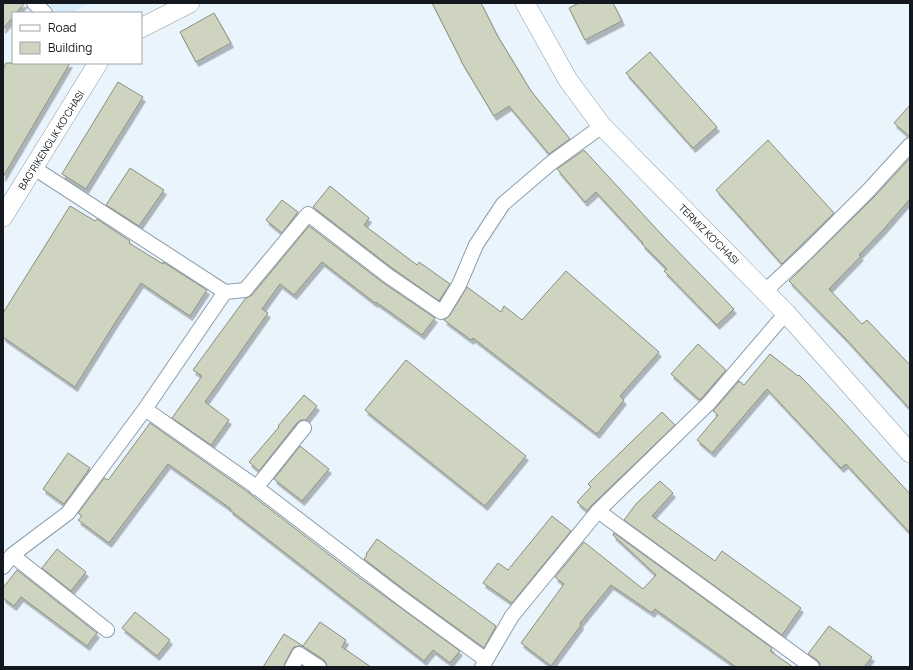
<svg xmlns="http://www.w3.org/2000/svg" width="913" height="670" font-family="Manrope,sans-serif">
  <defs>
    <filter id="shadow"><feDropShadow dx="2.5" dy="4.5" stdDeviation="0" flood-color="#0004"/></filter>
  </defs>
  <rect width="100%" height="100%" fill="#e9f4fc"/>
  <path fill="#d7ecfb" d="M 48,3 L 90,3 L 72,13 L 57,13 Z"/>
  <path fill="#cfd4c0" stroke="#8a8e7c" filter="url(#shadow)" d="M 3,3 L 25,3 L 16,13 L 13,13 L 13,17 L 3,29 Z
    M 432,3 L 481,3 L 497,35 L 531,91 L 570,139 L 549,154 L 509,106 L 494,116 L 461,61 L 461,60 Z
    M 579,3 L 613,3 L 622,21 L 585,40 L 569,8 Z
    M 214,13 L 231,43 L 196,62 L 180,32 Z
    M 650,52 L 717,127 L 693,148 L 626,73 Z
    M 6,63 L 70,63 L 3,177 L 3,69 Z
    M 118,82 L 143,97 L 86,189 L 62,174 Z
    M 910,105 L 910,137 L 894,123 Z
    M 768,140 L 834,213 L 782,264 L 716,190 Z
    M 584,150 L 662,235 L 734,309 L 717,325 L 664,271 L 667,269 L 642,244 L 643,243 L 596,192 L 585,202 L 557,169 Z
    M 910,158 L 910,199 L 884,229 L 859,255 L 861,256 L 829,289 L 862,324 L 867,320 L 910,365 L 910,409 L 846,339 L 789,281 L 874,197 Z
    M 130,168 L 164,190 L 139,226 L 106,205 Z
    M 330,186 L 369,218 L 364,225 L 417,265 L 419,262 L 450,284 L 439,301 L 392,268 L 313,207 Z
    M 282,200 L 298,212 L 282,233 L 266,220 Z
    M 70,206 L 95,221 L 97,219 L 130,241 L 129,243 L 163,264 L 163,262 L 207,290 L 190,316 L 141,283 L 113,326 L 75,387 L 3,337 L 3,313 Z
    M 309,226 L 382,282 L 435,318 L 422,335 L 376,302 L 375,303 L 322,262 L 294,295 L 280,284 L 262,309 L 268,313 L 205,402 L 229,420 L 211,445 L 172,418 L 202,376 L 193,370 L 245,299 L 252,295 Z
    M 566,271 L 659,352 L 620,396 L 624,400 L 597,434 L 473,338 L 471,340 L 444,320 L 450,315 L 467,287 L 501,312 L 504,306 L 522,320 Z
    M 698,344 L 726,370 L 700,400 L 671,374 Z
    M 770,354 L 798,376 L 799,375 L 832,409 L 910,494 L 910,533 L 846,464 L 841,468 L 767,389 L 712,453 L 697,440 L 718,415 L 713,411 L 739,381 L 744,385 Z
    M 406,360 L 526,456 L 485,506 L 365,410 Z
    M 304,395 L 317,406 L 306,420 L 301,420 L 297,423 L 259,471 L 249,462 L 279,427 L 278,426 Z
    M 662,412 L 675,425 L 592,505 L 587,511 L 577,502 L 591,487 L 588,484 Z
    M 150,423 L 245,490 L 353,573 L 460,651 L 450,663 L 433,650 L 424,661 L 230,510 L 231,509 L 168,464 L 109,543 L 78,520 L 82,516 L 78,513 L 104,478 L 108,480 L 109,479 Z
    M 300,446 L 329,469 L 302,501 L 274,479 Z
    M 68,453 L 90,468 L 64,504 L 43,489 Z
    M 660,481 L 673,493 L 652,516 L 715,561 L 722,551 L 801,608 L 782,635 L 624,520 L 636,504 Z
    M 552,516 L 571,531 L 512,603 L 483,583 L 498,563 L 508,570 Z
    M 614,533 L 772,648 L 770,651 L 793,667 L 736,667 L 655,609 L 652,613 L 611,585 L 580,623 L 581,625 L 551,666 L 521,643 L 564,584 L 555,577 L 584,542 L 643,589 L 656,575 L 613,535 Z
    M 377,539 L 496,626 L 484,648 L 406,591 L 364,559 L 367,555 L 366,554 Z
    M 57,549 L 86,572 L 71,591 L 42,568 Z
    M 17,570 L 97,633 L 87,646 L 21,597 L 14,606 L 3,598 L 3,588 Z
    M 135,612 L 170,640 L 157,656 L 122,628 Z
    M 320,622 L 346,640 L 342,647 L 371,667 L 327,667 L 326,663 L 324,660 L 304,647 L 299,646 L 294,647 L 292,650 L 285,663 L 284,667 L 263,667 L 284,634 L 303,646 Z
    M 829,626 L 872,657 L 864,667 L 820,667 L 820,663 L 817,660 L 808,654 Z"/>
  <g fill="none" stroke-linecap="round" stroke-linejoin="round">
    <defs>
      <path id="street" d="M 34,3 L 45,13
        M 34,168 L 225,292 L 145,409
        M 765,291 L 806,253 L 868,191 L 910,145
        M 225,292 L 245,290 L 308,214 L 387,275 L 441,312 L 443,311 L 459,285 L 476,245 L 503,204 L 551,163 L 602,126
        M 256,488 L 304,428
        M 598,511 L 812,667
        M 12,555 L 68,513 L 145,409 L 252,484 L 401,598 L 486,660
        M 3,567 L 12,555 L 107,630
        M 292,667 L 299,654 L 319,667
        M 482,667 L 512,616 L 598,511 L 709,403 L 786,313"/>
      <path id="secondary" d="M 525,3 L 568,80 L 602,126 L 786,313 L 910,453
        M 141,28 L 190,3
        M 3,217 L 98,63"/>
    </defs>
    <use href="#street" stroke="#8c9eab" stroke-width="16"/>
    <use href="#secondary" stroke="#8c9eab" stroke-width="20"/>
    <use href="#street" stroke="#fff" stroke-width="14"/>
    <use href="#secondary" stroke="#fff" stroke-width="19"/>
  </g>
  <g text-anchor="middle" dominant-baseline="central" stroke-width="4" stroke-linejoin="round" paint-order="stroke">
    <g font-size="10" fill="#12181d" stroke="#fff">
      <text transform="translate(51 140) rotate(-58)">BAG'RIKENGLIK KO'CHASI</text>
      <text transform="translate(709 234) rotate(45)">TERMIZ KO'CHASI</text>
    </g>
  </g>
  <rect width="913" height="670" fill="none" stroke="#12181d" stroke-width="8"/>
  <rect x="12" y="12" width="130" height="52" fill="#ffffff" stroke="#a0a3a5"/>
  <rect x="20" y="25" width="20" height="6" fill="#ffffff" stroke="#a0a3a5"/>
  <text x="48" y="32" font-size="12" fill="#12181d">Road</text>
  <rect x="20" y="42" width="20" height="12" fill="#cfd4c0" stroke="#a0a3a5"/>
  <text x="48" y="52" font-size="12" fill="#12181d">Building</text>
</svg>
